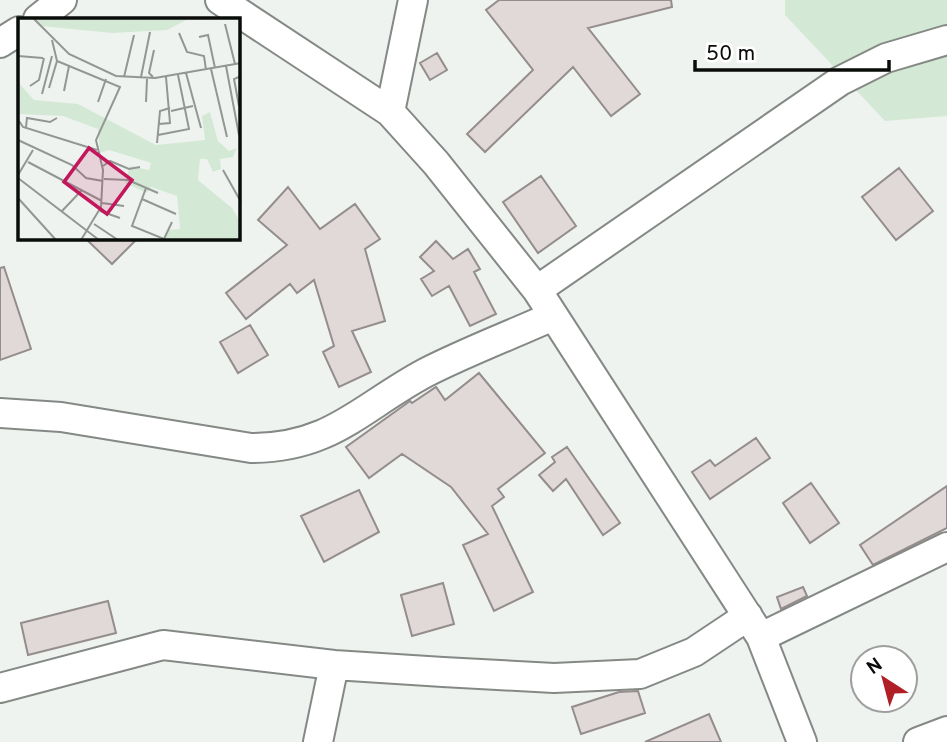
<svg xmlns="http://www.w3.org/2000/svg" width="947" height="742" font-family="Overpass,sans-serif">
  <rect width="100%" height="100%" fill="#eff3ef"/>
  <path fill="#d4e9d5" d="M 785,0 L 947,0 L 947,116 L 885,121 L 785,15 Z"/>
  <path fill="#e0d9d8" stroke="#948d8d" stroke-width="2" d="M 499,0 L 671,0 L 672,7 L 588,28 L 640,94 L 611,116 L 573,67 L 485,152 L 467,134 L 533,70 L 486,10 Z
    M 437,53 L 447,70 L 430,80 L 420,63 Z
    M 899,168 L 933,211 L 896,240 L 862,197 Z
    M 541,176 L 576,226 L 538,253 L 503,202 Z
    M 288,187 L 320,229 L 355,204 L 380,239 L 365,249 L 385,321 L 352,331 L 371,372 L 339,387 L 323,352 L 334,346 L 314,280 L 297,293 L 290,284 L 246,319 L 226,293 L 287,245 L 258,220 Z
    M 85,238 L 138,238 L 112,264 Z
    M 436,241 L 453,259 L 468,249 L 480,269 L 474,272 L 496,314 L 470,326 L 449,286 L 432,296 L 421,279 L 434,271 L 420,257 Z
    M 4,267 L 31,349 L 0,360 L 0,268 Z
    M 250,325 L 268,355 L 238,373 L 220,342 Z
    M 479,373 L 545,453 L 498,489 L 504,497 L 492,506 L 533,592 L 494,611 L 463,545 L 488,534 L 451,487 L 402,454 L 369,478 L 346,447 L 410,401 L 412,403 L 436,387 L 445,400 Z
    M 756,438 L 770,458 L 710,499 L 692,472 L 710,460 L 715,466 Z
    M 567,447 L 620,523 L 603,535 L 566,479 L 553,491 L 539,475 L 555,462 L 552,457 Z
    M 811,483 L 839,523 L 810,543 L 783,503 Z
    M 947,486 L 947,528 L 873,565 L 860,545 Z
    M 359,490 L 379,532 L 324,562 L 301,516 Z
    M 443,583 L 454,624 L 412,636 L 401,595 Z
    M 803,587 L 807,596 L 781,609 L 777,597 Z
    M 108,601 L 116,633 L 28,655 L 21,623 Z
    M 638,691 L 645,713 L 581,734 L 572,707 L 619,692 Z
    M 709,714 L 721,742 L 645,742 Z"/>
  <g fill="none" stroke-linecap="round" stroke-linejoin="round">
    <defs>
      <path id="minor" d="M 220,0 L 390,112 L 436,163 L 537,290 L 761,637 L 802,742
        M 38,19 L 62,0
        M 0,43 L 19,31
        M 390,112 L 413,0
        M 537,290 L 840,81 L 886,58 L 947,40
        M 0,413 L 61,417 L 251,448 C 331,448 360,408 425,373 C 466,352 511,335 553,316
        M 761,637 L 947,547
        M 0,688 L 163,645 L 334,665 L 443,672 L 554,678 L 640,674 L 694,652 L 748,616
        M 318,742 L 334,665
        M 918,742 L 947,731"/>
    </defs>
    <use href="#minor" stroke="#858985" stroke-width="32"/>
    <use href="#minor" stroke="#fff" stroke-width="28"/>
  </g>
  <g transform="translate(18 18)">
    <rect width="222" height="222" fill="#eff3ef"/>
    <path d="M 17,1 L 170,1 L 149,12 L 94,15 L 23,8 ZM 0,64 L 16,82 L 60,86 L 138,127 L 187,122 L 184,98 L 192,94 L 200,123 L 211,133 L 219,130 L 215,139 L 202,141 L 203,151 L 195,154 L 189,141 L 182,141 L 180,162 L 214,190 L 222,203 L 222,222 L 145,222 L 150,212 L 162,211 L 159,178 L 133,169 L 129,175 L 107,165 L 112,148 L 131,152 L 133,145 L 91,132 L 82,135 L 80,111 L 45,98 L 0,96 Z" fill="#d4e9d5"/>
    <path fill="none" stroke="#939793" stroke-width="2" d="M 16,1 L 51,36 L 98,58 L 137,60 L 223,45M 207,6 L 217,46M 161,15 L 169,34 L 186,38 L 188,52M 181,19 L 190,17 L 197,50M 34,22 L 39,43 L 102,69 L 78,122 L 85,152 L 83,189 L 63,222M 0,38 L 25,40M 208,48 L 221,117M 193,51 L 209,119M 168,55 L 183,110M 106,59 L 116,17M 123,59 L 132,14M 135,59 L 131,55 L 136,32M 12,68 L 21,62 L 26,40M 31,70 L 39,43M 46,73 L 51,48M 24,76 L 34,38M 80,84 L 88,61M 128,84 L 129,61M 221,88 L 216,61 L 223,58M 153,93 L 175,88M 1,103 L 5,109 L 79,132M 141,106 L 152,105 L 148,59M 8,109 L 9,100 L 32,104 L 39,100M 140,117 L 171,111 L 160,57M 0,122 L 54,147 L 68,160 L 85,163M 139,125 L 142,93 L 152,90M 10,144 L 84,183M 85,148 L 92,143 L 111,151 L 122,149M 205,152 L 223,184M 0,157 L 15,132M 0,160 L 81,222M 86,161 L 110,162 L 140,175M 128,170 L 114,208 L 146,221 L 154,204M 0,180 L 38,222M 124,181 L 158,196M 84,185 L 106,188M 44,193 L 64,172M 82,193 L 102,200M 76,206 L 100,222"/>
    <path fill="#c2185b" fill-opacity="0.15" stroke="#c2185b" stroke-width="3.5" d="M 71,130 L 114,162 L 89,196 L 46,164 Z"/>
    <rect width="222" height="222" fill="none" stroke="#0a0c0a" stroke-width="3.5"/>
  </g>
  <g transform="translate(884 679) rotate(324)"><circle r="33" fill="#ffffff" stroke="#9d9e9d" stroke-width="2"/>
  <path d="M0-5L12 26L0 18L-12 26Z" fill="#b01f25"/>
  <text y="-10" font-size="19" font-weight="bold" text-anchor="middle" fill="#0a0c0a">N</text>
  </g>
  <path d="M695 60v10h194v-10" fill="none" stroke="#0a0c0a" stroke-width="3.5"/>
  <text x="706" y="60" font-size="21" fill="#0a0c0a" stroke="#ffffff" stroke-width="5" paint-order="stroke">50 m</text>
</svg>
